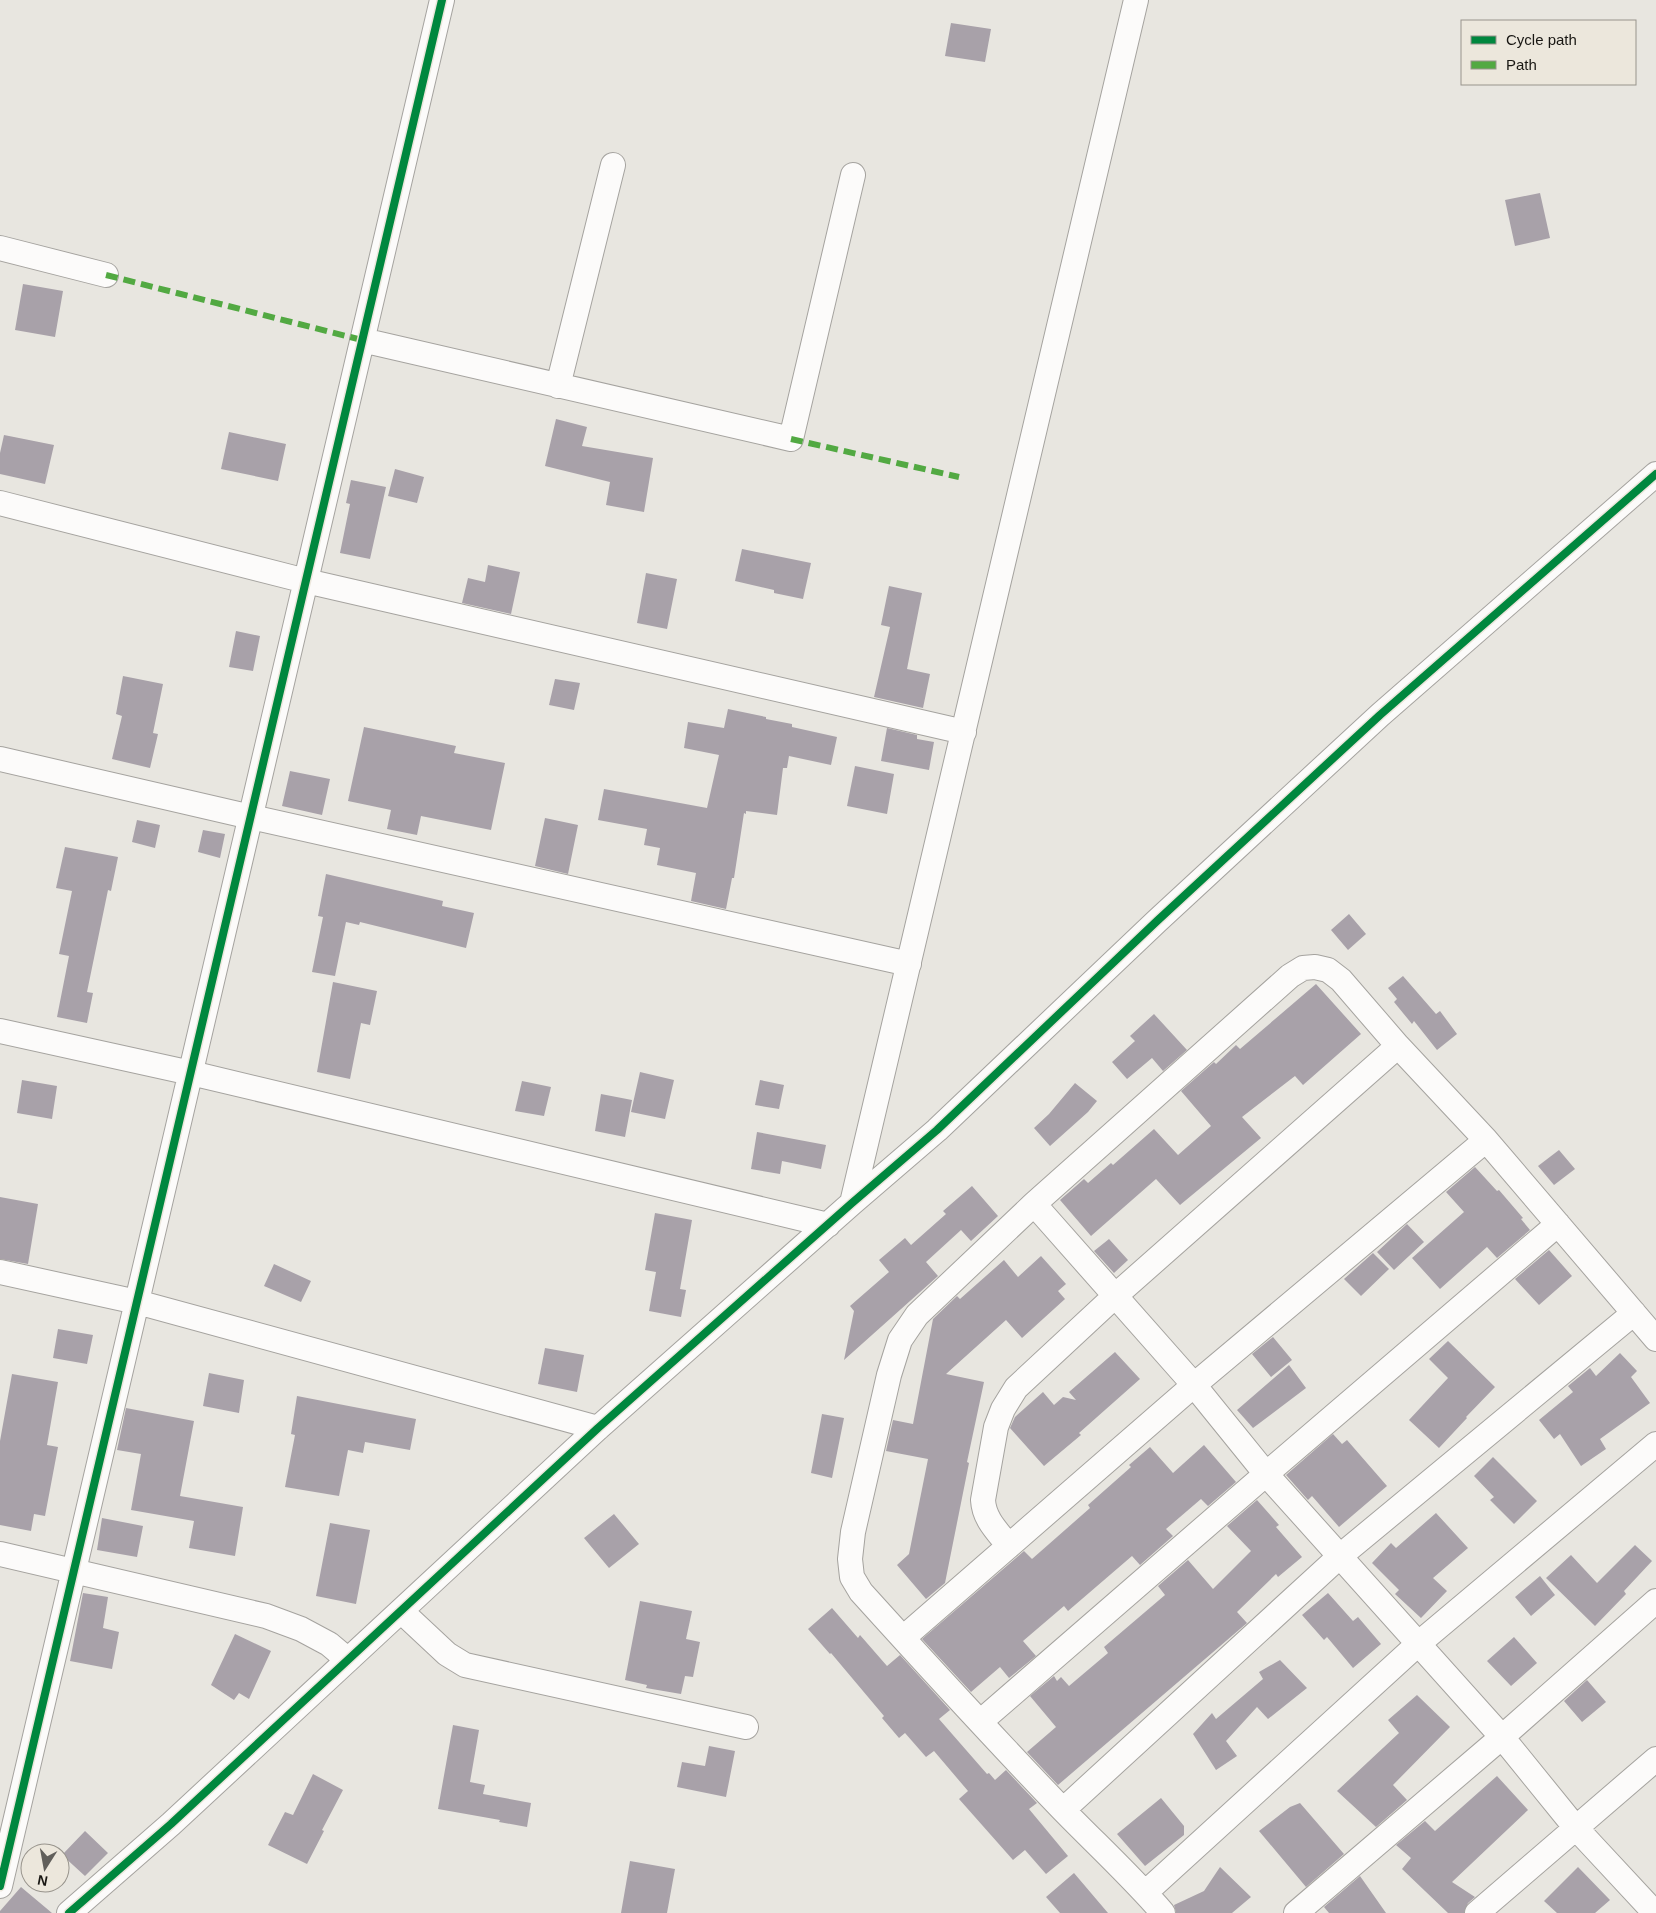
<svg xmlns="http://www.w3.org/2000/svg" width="1656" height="1913" font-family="Helvetica,sans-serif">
  <rect width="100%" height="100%" fill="#e8e6e0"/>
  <path fill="#a8a1a9" d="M 951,23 L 991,29 L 985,62 L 945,56 Z
    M 1540,193 L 1550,238 L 1515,246 L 1505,200 Z
    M 23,284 L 63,291 L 55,337 L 15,330 Z
    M 556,419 L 587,427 L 582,446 L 653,458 L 644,512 L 606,505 L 610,482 L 545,466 Z
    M 229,432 L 286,444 L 278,481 L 221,469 Z
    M 4,435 L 54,445 L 45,484 L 0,474 L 0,453 Z
    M 395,469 L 424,477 L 417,503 L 388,496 Z
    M 351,480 L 386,487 L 370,559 L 340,553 L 350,504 L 346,503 Z
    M 742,549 L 811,563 L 803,599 L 774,593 L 774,590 L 735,581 Z
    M 488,565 L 520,572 L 511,614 L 462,603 L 468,578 L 485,582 Z
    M 646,573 L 677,579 L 667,629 L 637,623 Z
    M 889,586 L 922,593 L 907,669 L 930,674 L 923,708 L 874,697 L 890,627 L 881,625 Z
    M 236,631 L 260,636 L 253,671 L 229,667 Z
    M 123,676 L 163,684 L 153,733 L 158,734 L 150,768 L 112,759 L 122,716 L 116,714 Z
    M 555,679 L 580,683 L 574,710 L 549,705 Z
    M 728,709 L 766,717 L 766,719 L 792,724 L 792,727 L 837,737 L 831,765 L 789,756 L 787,768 L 783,768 L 777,815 L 746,811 L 746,814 L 744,813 L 734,878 L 732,878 L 726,909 L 691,901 L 696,873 L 657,865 L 660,848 L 644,845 L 647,829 L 598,820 L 604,789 L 707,808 L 719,755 L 684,748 L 688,722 L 724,728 Z
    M 364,727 L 456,746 L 454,753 L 505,763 L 491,830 L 421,816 L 417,835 L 387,829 L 391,810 L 348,801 Z
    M 887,728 L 917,735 L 917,739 L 934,742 L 929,770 L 881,761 Z
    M 855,766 L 894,774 L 887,814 L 847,806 Z
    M 290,771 L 330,779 L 322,815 L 282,806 Z
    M 545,818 L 578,825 L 568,874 L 535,866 Z
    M 137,820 L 160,825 L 155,848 L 132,842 Z
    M 203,830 L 225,834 L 220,858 L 198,852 Z
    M 65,847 L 118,857 L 111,891 L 108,890 L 87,992 L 93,993 L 87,1023 L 57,1017 L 69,956 L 59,954 L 72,891 L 56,888 Z
    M 326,874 L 443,901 L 442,906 L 474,913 L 466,948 L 360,922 L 359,925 L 346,922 L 335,976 L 312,972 L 323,917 L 318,916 Z
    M 1349,914 L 1366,934 L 1348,950 L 1331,930 Z
    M 1403,976 L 1436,1014 L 1440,1011 L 1457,1034 L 1437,1050 L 1414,1021 L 1412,1024 L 1394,1002 L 1397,999 L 1388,988 Z
    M 333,982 L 377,991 L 370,1025 L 361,1023 L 350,1079 L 317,1072 Z
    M 1316,984 L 1361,1034 L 1303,1085 L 1295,1076 L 1242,1117 L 1261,1138 L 1180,1205 L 1156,1179 L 1091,1236 L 1060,1200 L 1084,1179 L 1088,1183 L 1111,1163 L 1113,1165 L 1154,1129 L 1178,1155 L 1211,1126 L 1181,1091 L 1214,1062 L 1216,1064 L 1236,1045 L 1240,1049 Z
    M 1154,1014 L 1187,1050 L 1163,1071 L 1152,1058 L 1127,1079 L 1112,1062 L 1135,1041 L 1130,1036 Z
    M 640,1072 L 674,1080 L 665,1119 L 631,1112 Z
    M 22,1080 L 57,1086 L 52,1119 L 17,1113 Z
    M 760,1080 L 784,1085 L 779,1109 L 755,1105 Z
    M 522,1081 L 551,1087 L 544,1116 L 515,1111 Z
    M 1075,1083 L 1097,1101 L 1088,1112 L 1050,1146 L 1034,1128 L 1049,1114 Z
    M 601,1094 L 632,1100 L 625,1137 L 595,1131 Z
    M 757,1132 L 826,1145 L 821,1169 L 782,1161 L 780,1174 L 751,1169 Z
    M 1559,1150 L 1575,1169 L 1554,1185 L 1538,1166 Z
    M 1475,1167 L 1497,1191 L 1499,1190 L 1523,1218 L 1521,1219 L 1530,1230 L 1497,1258 L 1487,1247 L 1440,1289 L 1412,1258 L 1464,1212 L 1446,1192 Z
    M 972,1186 L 998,1216 L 971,1241 L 961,1230 L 926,1262 L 938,1276 L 844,1360 L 854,1311 L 850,1306 L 889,1272 L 879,1260 L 905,1238 L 911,1245 L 946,1214 L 943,1211 Z
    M 0,1197 L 38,1204 L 28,1264 L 0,1259 Z
    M 655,1213 L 692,1220 L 680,1289 L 686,1290 L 681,1317 L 649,1311 L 656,1272 L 645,1270 Z
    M 1407,1224 L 1424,1242 L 1394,1270 L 1377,1252 Z
    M 1109,1239 L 1128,1260 L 1114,1273 L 1094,1251 Z
    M 1549,1250 L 1572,1276 L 1539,1305 L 1515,1279 Z
    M 1373,1253 L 1389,1269 L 1361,1296 L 1344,1279 Z
    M 1041,1256 L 1066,1284 L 1058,1291 L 1065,1299 L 1022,1338 L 1006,1320 L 946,1374 L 984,1382 L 967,1462 L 969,1463 L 945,1583 L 926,1599 L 897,1565 L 909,1554 L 928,1459 L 886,1451 L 893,1420 L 913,1424 L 933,1319 L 957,1296 L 960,1299 L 1004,1260 L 1018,1277 Z
    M 274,1264 L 311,1281 L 301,1302 L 264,1286 Z
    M 58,1329 L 93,1335 L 87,1364 L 53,1358 Z
    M 1273,1337 L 1292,1360 L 1271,1377 L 1252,1354 Z
    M 1448,1341 L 1495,1387 L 1466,1417 L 1467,1418 L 1439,1448 L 1409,1420 L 1448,1378 L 1429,1359 Z
    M 545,1348 L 584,1355 L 577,1392 L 538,1384 Z
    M 1115,1352 L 1140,1379 L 1079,1433 L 1081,1435 L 1044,1466 L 1010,1428 L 1015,1417 L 1043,1392 L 1054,1405 L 1063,1397 L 1076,1400 L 1069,1392 Z
    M 1620,1353 L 1637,1371 L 1631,1377 L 1650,1403 L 1600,1439 L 1606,1449 L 1581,1466 L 1560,1434 L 1554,1439 L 1539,1420 L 1573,1392 L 1568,1386 L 1590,1368 L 1596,1376 Z
    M 1289,1365 L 1306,1388 L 1253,1428 L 1237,1410 Z
    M 209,1373 L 244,1380 L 239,1413 L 203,1406 Z
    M 12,1374 L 58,1382 L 47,1445 L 58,1447 L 45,1516 L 34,1514 L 31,1531 L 0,1525 L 0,1441 Z
    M 297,1396 L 416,1419 L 410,1450 L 365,1442 L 363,1453 L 348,1450 L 339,1496 L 285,1487 L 295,1435 L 291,1434 Z
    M 126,1408 L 194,1421 L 180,1496 L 243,1507 L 235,1556 L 189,1548 L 194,1521 L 131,1510 L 141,1454 L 117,1450 Z
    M 822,1414 L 844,1418 L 832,1478 L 811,1473 Z
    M 1333,1434 L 1342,1444 L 1347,1440 L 1387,1486 L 1339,1527 L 1312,1496 L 1308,1500 L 1286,1475 Z
    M 1204,1445 L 1236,1482 L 1208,1506 L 1201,1499 L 1166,1529 L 1173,1536 L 1140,1565 L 1132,1556 L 1068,1611 L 1064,1606 L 1023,1641 L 1036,1656 L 1009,1678 L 1000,1667 L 971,1692 L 922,1639 L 1024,1551 L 1032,1559 L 1090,1508 L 1088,1505 L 1131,1467 L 1129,1465 L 1150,1447 L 1173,1473 Z
    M 1493,1457 L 1537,1501 L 1514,1524 L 1490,1500 L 1494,1497 L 1474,1476 Z
    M 1257,1500 L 1279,1525 L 1276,1527 L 1302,1557 L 1278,1577 L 1276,1574 L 1237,1612 L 1247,1623 L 1058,1785 L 1027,1752 L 1056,1727 L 1030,1696 L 1054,1676 L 1057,1681 L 1061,1677 L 1069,1686 L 1108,1653 L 1104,1647 L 1165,1595 L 1158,1586 L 1188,1560 L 1213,1589 L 1251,1551 L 1227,1526 Z
    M 1436,1513 L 1468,1548 L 1433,1578 L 1447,1591 L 1421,1618 L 1395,1594 L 1399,1590 L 1372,1563 L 1391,1543 L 1396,1548 Z
    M 614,1514 L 639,1544 L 609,1568 L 584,1538 Z
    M 102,1518 L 143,1526 L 137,1557 L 97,1550 Z
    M 330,1523 L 370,1530 L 356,1604 L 316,1596 Z
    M 1635,1545 L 1652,1561 L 1624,1591 L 1626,1594 L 1595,1626 L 1546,1578 L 1571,1555 L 1597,1583 Z
    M 1540,1576 L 1555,1595 L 1531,1616 L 1515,1597 Z
    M 83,1593 L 108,1597 L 103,1628 L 119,1632 L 112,1669 L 70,1661 Z
    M 1328,1593 L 1353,1621 L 1358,1617 L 1381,1644 L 1353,1668 L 1327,1637 L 1324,1640 L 1302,1615 Z
    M 640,1601 L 692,1611 L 686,1639 L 700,1642 L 693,1677 L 685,1676 L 681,1694 L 646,1688 L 647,1685 L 625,1680 Z
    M 832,1608 L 858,1638 L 860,1635 L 887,1666 L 900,1655 L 950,1710 L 939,1719 L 987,1774 L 989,1773 L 995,1780 L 1006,1770 L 1037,1803 L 1029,1809 L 1068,1856 L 1046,1874 L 1025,1850 L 1013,1860 L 959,1799 L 968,1791 L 934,1751 L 926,1757 L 905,1733 L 899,1738 L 882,1718 L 884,1716 L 831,1653 L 830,1654 L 808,1629 Z
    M 235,1634 L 271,1651 L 249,1699 L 239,1693 L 234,1700 L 211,1685 Z
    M 1514,1637 L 1537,1663 L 1511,1686 L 1487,1661 Z
    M 1280,1660 L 1307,1688 L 1268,1719 L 1257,1707 L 1226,1741 L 1237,1756 L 1216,1770 L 1193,1734 L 1212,1713 L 1216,1719 L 1263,1679 L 1259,1672 Z
    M 1587,1680 L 1606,1702 L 1582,1722 L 1564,1701 Z
    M 1417,1695 L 1450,1727 L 1393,1785 L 1407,1800 L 1376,1827 L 1337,1791 L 1399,1733 L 1388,1720 Z
    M 453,1725 L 479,1730 L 470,1782 L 485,1785 L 483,1794 L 531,1803 L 527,1827 L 499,1822 L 500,1820 L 438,1809 Z
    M 709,1746 L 735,1751 L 726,1797 L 677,1787 L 682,1762 L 705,1766 Z
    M 313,1774 L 343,1790 L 322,1830 L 324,1831 L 307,1864 L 268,1845 L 285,1812 L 293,1815 Z
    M 1497,1776 L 1528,1810 L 1452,1882 L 1475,1897 L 1468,1903 L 1464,1913 L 1448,1913 L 1402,1869 L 1411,1858 L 1396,1845 L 1425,1821 L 1435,1831 Z
    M 1161,1798 L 1184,1826 L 1184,1835 L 1145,1866 L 1117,1834 Z
    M 1300,1803 L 1344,1854 L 1306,1887 L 1259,1831 L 1290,1807 Z
    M 85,1831 L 108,1853 L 85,1876 L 62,1855 Z
    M 630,1861 L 675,1869 L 667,1913 L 621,1913 Z
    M 1220,1867 L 1251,1897 L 1232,1913 L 1176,1913 L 1174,1905 L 1204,1891 Z
    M 1578,1867 L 1610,1900 L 1595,1913 L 1557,1913 L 1544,1901 Z
    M 1074,1873 L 1108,1913 L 1060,1913 L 1046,1897 Z
    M 1360,1876 L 1386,1913 L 1329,1913 L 1324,1907 Z
    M 21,1887 L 52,1913 L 0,1913 L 0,1911 Z"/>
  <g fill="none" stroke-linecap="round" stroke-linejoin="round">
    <defs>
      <path id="minor" d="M 0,248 L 106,275
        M 362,340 L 791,439 L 853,175
        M 558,386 L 613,165
        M 0,503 L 306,581 L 964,732
        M 0,759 L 251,817 L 909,964
        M 0,1031 L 191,1073 L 828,1225
        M 852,1203 L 1136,0
        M 1034,1204 L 1194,1385 L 1266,1474 L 1502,1737 L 1575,1827 L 1655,1913
        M 0,1272 L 137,1302 L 598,1428
        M 1009,1546 C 997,1531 984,1519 983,1500 L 996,1427 L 1003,1409 L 1016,1388 L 1115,1296 L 1398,1046
        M 0,1554 L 266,1616 L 301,1629 L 329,1644 L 348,1660
        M 401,1611 L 447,1654 L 465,1665 L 746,1727
        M 903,1638 L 1194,1385 L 1486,1140
        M 980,1722 L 1266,1474 L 1558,1224
        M 1063,1810 L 1339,1557 L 1634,1313
        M 0,1886 L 442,0
        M 1145,1893 L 1418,1644 L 1656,1444
        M 69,1913 L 171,1824 L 598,1428 L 852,1203 L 937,1130 L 1157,921 L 1380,715 L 1656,474
        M 1163,1913 C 1131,1876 1096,1844 1062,1809 C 994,1738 927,1665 861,1592 L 852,1577 L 850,1559 L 853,1532 L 889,1375 L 900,1340 L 917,1315 L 1034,1204 L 1290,976 L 1303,968 L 1315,967 L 1328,970 L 1341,980 L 1398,1046 L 1486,1140 L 1656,1339
        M 1296,1913 L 1502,1737 L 1656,1601
        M 1477,1913 L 1656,1759"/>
    </defs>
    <use href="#minor" stroke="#a5a39f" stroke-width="26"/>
    <use href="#minor" stroke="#fcfbfa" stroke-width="24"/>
    <path stroke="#52a942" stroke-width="6" stroke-dasharray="12 6" stroke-linecap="butt" d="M 106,275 L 362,340
      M 791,439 L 959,477"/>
    <defs>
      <path id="cycleway" d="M 0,1886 L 442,0
        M 69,1913 L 171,1824 L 598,1428 L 852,1203 L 937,1130 L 1157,921 L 1380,715 L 1656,474"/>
    </defs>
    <use href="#cycleway" stroke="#ece7dc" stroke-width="11"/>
    <use href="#cycleway" stroke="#00873e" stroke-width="8"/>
  </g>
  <rect x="1461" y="20" width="175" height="65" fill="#ece7dc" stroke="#98948c"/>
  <rect x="1471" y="36" width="25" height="8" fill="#00873e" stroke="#98948c"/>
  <text x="1506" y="45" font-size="15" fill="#191713">Cycle path</text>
  <rect x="1471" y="61" width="25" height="8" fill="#52a942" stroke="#98948c"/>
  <text x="1506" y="70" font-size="15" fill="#191713">Path</text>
  <g transform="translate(45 1868) rotate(191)"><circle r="24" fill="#ece7dc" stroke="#98948c"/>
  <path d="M0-4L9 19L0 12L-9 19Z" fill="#615f5b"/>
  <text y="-8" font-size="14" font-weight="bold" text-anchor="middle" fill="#191713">N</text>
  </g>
</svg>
